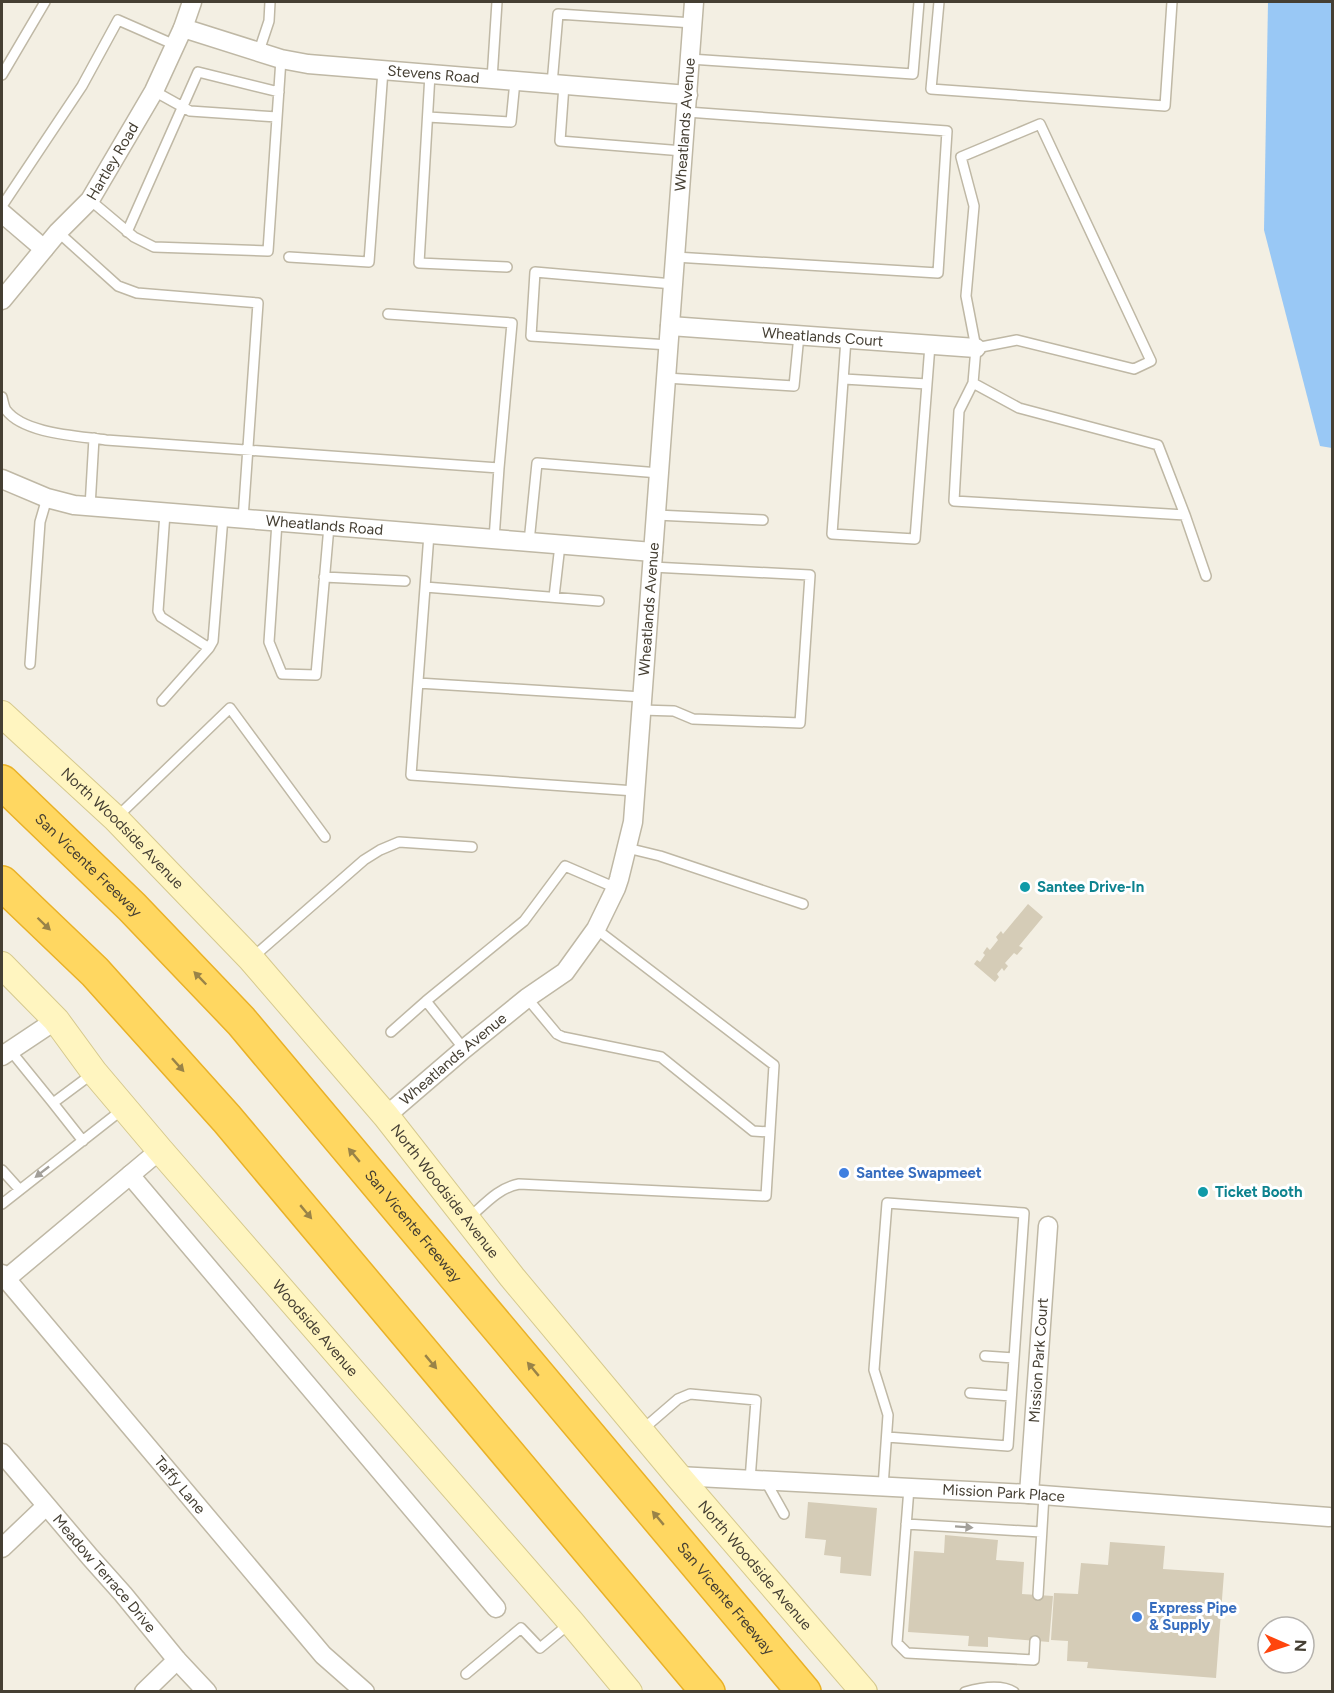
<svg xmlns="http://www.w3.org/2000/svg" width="1334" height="1693" font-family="Figtree,sans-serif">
  <rect width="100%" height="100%" fill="#f3efe3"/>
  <path fill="#99c8f5" d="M 1268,2 L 1332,2 L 1332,448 L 1320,446 L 1264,230 Z"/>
  <path fill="#d5ccb7" d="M 1028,904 L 1043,917 L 1019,946 L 1023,948 L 1017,955 L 1014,953 L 1005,963 L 1008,966 L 1004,971 L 1002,968 L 997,974 L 999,977 L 995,982 L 974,964 L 977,960 L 980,962 L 985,955 L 983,953 L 987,947 L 990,950 L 998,940 L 996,937 L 1001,931 L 1003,934 Z
    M 808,1502 L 877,1508 L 871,1576 L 840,1573 L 841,1557 L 824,1555 L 826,1540 L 805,1538 Z
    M 945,1535 L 998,1540 L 996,1560 L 1024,1562 L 1022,1594 L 1053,1596 L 1049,1642 L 988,1637 L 988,1647 L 968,1646 L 969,1636 L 908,1632 L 914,1551 L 944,1553 Z
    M 1110,1542 L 1165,1546 L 1163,1569 L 1224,1573 L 1216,1678 L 1087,1668 L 1088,1662 L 1067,1661 L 1068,1641 L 1051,1640 L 1054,1593 L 1078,1594 L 1081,1563 L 1108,1565 Z"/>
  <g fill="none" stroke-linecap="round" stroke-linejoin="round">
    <defs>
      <path id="lane" d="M 939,2 L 931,89 L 1165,106 L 1172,2
        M 259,51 L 269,21 L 270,2
        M 690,59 L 913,74 L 919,2
        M 430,74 L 419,263 L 507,267
        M 2,75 L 45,2
        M 492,79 L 497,2
        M 552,84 L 558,14 L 693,23
        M 564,85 L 560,141 L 683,151
        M 154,91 L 190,111 L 277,117
        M 428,117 L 511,122 L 515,81
        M 90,200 L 134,237 L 154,247 L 268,251 L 281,59
        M 2,206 L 82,86 L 118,20 L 175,45
        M 58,232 L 118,286 L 137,293 L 258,303 L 243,519
        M 127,232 L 198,72 L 279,92
        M 289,257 L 369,262 L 383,70
        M 675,257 L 938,273 L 947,131 L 687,112
        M 388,314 L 512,323 L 499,468
        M 846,339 L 832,534 L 915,539 L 930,345
        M 669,345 L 531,336 L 535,272 L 673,284
        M 976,348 L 1017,340 L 1134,369 L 1151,361 L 1040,124 L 961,157 L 974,206 L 966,296 L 976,348 L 973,383 L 1019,408 L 1158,445 L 1185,515
        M 666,378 L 794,386 L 799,335
        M 844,379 L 927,384
        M 973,383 L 959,411 L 954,501 L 1185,515 L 1206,576
        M 2,397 C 3,401 4,407 6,410 C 24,434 79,436 106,440 L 499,468 L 494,539
        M 90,507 L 94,438
        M 165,513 L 158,611 L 161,617 L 209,648 L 213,641 L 223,517
        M 656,515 L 763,520
        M 277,522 L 269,642 L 282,674 L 316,675 L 329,526
        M 429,534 L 411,775 L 635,791
        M 529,542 L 537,463 L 659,473
        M 324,577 L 405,581
        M 425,587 L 599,601
        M 554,597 L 560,545
        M 30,664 L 40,522 L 47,498
        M 418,683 L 642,697
        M 162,701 L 209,648
        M 641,710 L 674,711 L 693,719 L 800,723 L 810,575 L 652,567
        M 117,817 L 230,708 L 325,837
        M 627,848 L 660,856 L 803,904
        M 253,957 L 364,860 L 380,850 L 399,842 L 472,847
        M 527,998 L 557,1034 L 563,1037 L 661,1057 L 753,1131 L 770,1132
        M 426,1001 L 524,921 L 565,866 L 616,888
        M 391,1032 L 426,1001 L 464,1049
        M 10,1050 L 53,1103 L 92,1074
        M 53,1103 L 83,1141
        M 2,1170 L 20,1190
        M 2,1204 L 123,1109
        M 469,1218 C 485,1204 498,1188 519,1184 L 766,1196 L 774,1065 L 596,929
        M 985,1356 L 1014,1358
        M 970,1393 L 1011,1396
        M 642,1430 L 678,1399 L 690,1394 L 756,1400 L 750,1480
        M 765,1480 L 784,1514
        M 883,1487 L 888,1415 L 874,1370 L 887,1203 L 1024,1213 L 1008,1446 L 887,1437
        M 909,1488 L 897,1643 L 907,1653 L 1034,1660 L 1035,1641
        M 906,1524 L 1041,1532
        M 1038,1595 L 1044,1495
        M 466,1674 L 521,1628 L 540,1648 L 569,1624
        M 965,1692 C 979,1688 1001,1684 1014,1692"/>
      <g id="street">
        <path id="s1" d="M 183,28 L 281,59 L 308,64 L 688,95"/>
        <path d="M 2,213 L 44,249"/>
        <path id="s2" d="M 2,300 L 58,232 L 90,200 L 154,91 L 183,28 L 192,2"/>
        <path id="s3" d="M 670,326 L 976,348"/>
        <path id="s4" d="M 2,479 L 47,498 L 74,505 L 653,552"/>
        <path d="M 2,1056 L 56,1020"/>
        <path id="s5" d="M 386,1116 L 464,1049 L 527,998 L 565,972 L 596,929 L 616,888 L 619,879 L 633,822 L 694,2"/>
        <path d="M 130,1175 L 496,1608"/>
        <path id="s6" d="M 2,1274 L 323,1655 L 365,1692"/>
        <path d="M 6,1279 L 160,1150"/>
        <path id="s7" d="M 2,1453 L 90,1557 L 123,1594 L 177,1660 L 207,1692"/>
        <path id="s8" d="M 678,1476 L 1029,1494 L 1329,1517"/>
        <path id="s9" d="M 1029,1494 L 1048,1226"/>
        <path d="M 2,1548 L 46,1506"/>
        <path d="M 144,1692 L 177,1660"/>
      </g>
      <g id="secondary">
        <path id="s10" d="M 2,714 L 116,819 L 251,959 L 386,1116 L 512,1277 L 678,1476 L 864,1692"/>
        <path id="s11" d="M 2,965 L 56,1020 L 94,1072 L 160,1150 L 571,1622 L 629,1692"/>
      </g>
      <g id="highway">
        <path id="s12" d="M 2,782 L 132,907 L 241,1021 L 804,1692"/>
        <path d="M 2,883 L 95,972 L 227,1119 L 708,1692"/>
      </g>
    </defs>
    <use href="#lane" stroke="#bfb8a5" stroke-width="12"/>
    <use href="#street" stroke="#bfb8a5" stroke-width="21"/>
    <use href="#secondary" stroke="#d6c98e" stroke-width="28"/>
    <use href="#highway" stroke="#e9b127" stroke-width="36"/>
    <use href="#lane" stroke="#fff" stroke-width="9"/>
    <use href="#street" stroke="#fff" stroke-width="18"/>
    <use href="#secondary" stroke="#fff5c0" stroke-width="26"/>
    <use href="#highway" stroke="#ffd761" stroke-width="33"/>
  </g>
  <defs><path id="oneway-solid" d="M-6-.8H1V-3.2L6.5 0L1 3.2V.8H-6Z" transform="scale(1.5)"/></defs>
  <g fill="#998348">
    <use href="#oneway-solid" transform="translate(44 924) rotate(44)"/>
    <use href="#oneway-solid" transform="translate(200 978) rotate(-134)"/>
    <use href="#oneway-solid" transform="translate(178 1065) rotate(48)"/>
    <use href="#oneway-solid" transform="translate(354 1155) rotate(-130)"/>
    <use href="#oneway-solid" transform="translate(306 1212) rotate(50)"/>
    <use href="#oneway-solid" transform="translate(431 1362) rotate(50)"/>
    <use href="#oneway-solid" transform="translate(533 1369) rotate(-130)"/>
    <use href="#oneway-solid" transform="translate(658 1518) rotate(-130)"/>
  </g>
  <g fill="#a29f99">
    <use href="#oneway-solid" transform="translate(42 1172) rotate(142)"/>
    <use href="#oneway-solid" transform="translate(964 1527) rotate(4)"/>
  </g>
  <g fill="#0f9aa8" stroke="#fff" stroke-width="2">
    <circle cx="1025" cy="887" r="6"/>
    <circle cx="1203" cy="1192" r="6"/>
  </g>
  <g fill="#3f7fe0" stroke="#fff" stroke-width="2">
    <circle cx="844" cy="1173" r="6"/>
    <circle cx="1137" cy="1617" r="6"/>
  </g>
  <g text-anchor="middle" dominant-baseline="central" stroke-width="6" stroke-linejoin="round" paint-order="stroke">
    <g font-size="15" fill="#453f33" stroke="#fff">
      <text stroke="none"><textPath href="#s1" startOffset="256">Stevens Road</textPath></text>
      <text stroke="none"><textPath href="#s5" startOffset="1096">Wheatlands Avenue</textPath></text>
      <text stroke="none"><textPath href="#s2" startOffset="178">Hartley Road</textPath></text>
      <text stroke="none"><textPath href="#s3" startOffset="153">Wheatlands Court</textPath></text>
      <text stroke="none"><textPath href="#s4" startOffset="328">Wheatlands Road</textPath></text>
      <text stroke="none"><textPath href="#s5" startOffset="610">Wheatlands Avenue</textPath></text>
      <text stroke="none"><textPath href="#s10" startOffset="166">North Woodside Avenue</textPath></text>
      <text stroke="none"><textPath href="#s12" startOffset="120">San Vicente Freeway</textPath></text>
      <text stroke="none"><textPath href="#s5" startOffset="88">Wheatlands Avenue</textPath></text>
      <text stroke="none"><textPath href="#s10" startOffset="652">North Woodside Avenue</textPath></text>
      <text stroke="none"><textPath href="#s12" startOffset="606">San Vicente Freeway</textPath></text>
      <text stroke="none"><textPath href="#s11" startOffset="480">Woodside Avenue</textPath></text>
      <text stroke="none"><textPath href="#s9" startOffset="134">Mission Park Court</textPath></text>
      <text stroke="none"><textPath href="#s6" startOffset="276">Taffy Lane</textPath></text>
      <text stroke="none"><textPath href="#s8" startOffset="326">Mission Park Place</textPath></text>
      <text stroke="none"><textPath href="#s10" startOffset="1138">North Woodside Avenue</textPath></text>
      <text stroke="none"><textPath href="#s7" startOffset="158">Meadow Terrace Drive</textPath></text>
      <text stroke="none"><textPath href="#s12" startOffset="1092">San Vicente Freeway</textPath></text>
    </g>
    <g font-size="15" font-weight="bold" fill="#0d838f" stroke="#fff" text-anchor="start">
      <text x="1037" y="887">Santee Drive-In</text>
      <text x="1215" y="1192">Ticket Booth</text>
    </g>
    <g font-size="15" font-weight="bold" fill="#366cbe" stroke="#fff" text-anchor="start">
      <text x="856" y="1173">Santee Swapmeet</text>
      <text x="1149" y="1608">Express Pipe<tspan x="1149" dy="17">&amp; Supply</tspan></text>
    </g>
  </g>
  <rect width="1334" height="1693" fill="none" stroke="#453f33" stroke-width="6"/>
  <g transform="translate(1286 1645) rotate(93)"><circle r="28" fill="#ffffff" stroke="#b5b2ad" stroke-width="1.5"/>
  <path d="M0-4.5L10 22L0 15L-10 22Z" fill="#ff450d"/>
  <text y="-9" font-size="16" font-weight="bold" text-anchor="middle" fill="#453f33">N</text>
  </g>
</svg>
